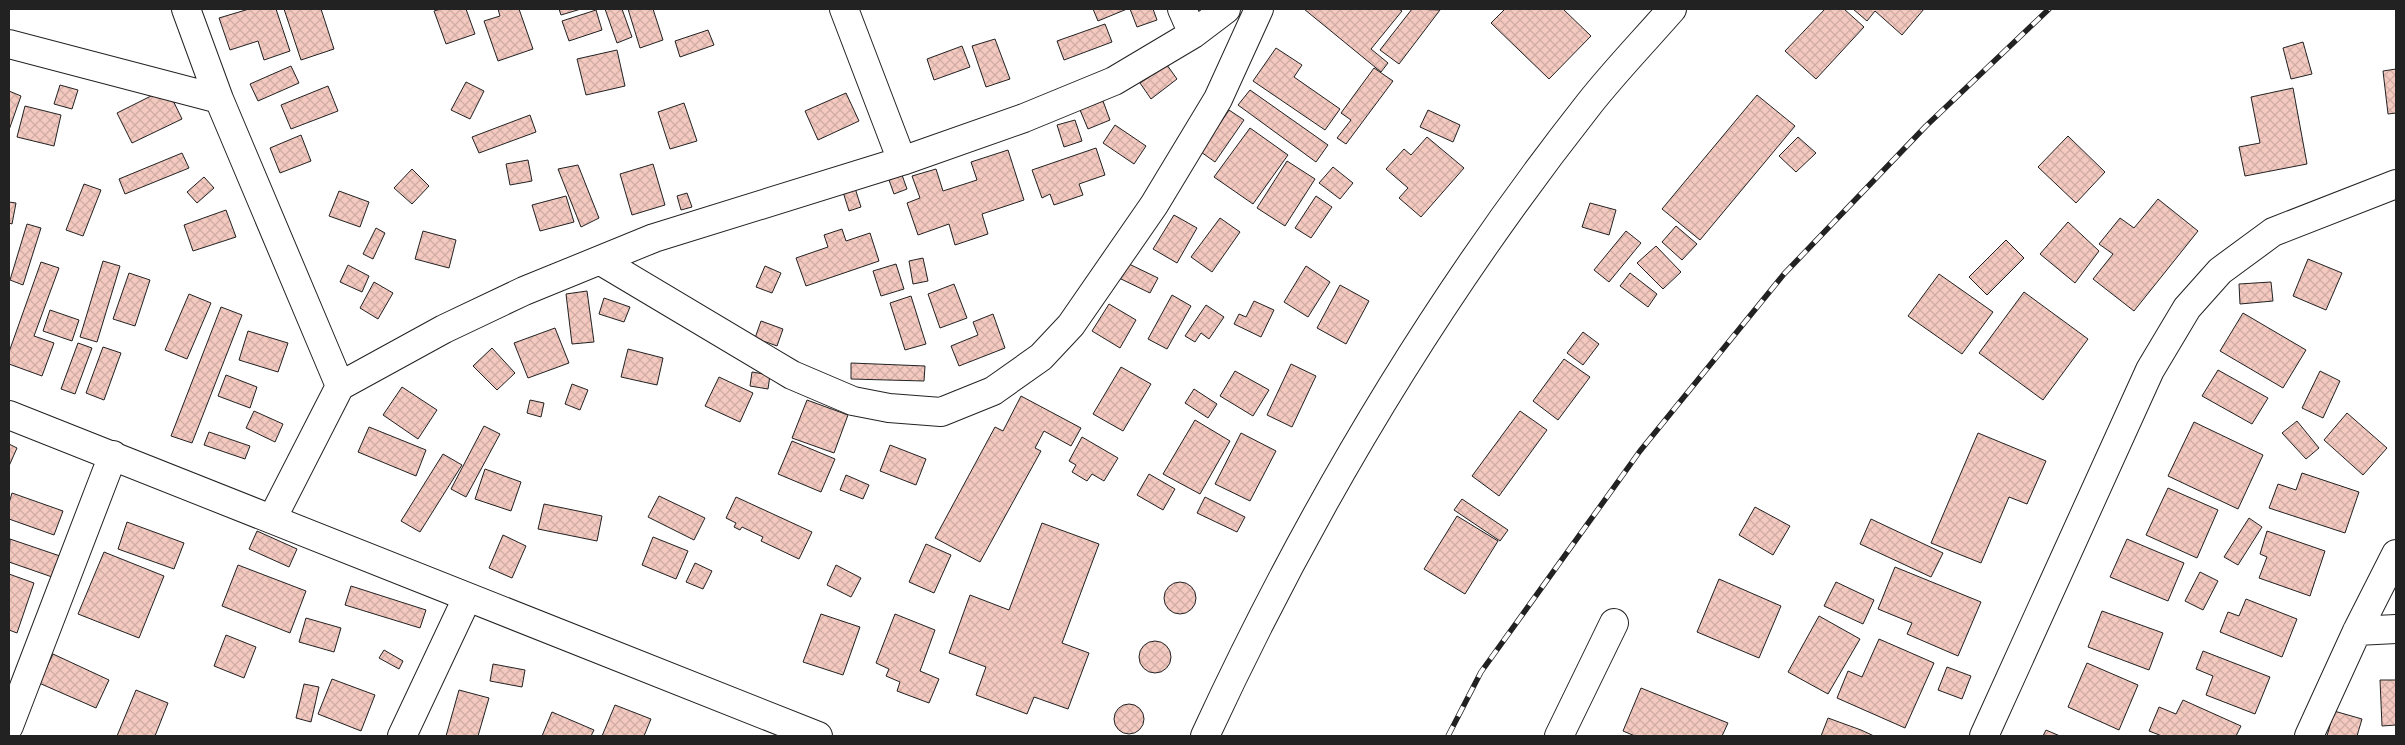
<svg xmlns="http://www.w3.org/2000/svg" width="2405" height="745" font-family="'PT Serif',serif">
  <defs>
    <pattern id="building-cross-hatch" width="8" height="8" patternUnits="userSpaceOnUse" patternTransform="scale(1.25)"><rect width="8" height="8" fill="#f3c9c0"/><path d="M0 0l8 8M0 8l8-8" fill="none" stroke="#d0aca5"/></pattern>
  </defs>
  <rect width="100%" height="100%" fill="#fff"/>
  <path fill="url(#building-cross-hatch)" stroke="#222" d="M 249,9 L 276,9 L 290,51 L 264,60 L 258,41 L 230,50 L 219,18 Z
    M 284,9 L 321,9 L 334,49 L 301,60 Z
    M 441,9 L 466,9 L 475,34 L 446,44 L 434,11 Z
    M 498,9 L 519,9 L 533,49 L 498,61 L 484,21 L 500,16 Z
    M 559,9 L 581,9 L 561,15 Z
    M 605,9 L 622,9 L 632,37 L 617,43 Z
    M 628,9 L 653,9 L 663,40 L 640,48 Z
    M 1093,9 L 1127,9 L 1098,21 Z
    M 1130,9 L 1153,9 L 1157,20 L 1137,27 Z
    M 1304,9 L 1399,9 L 1402,11 L 1371,49 L 1388,63 L 1381,72 Z
    M 1412,9 L 1440,10 L 1399,64 L 1380,50 Z
    M 1505,9 L 1563,9 L 1591,36 L 1549,79 L 1491,23 Z
    M 1825,9 L 1844,9 L 1864,27 L 1816,79 L 1785,51 Z
    M 1853,9 L 1924,9 L 1902,35 L 1875,11 L 1867,21 Z
    M 596,10 L 602,30 L 569,41 L 562,21 Z
    M 1105,24 L 1112,42 L 1064,60 L 1057,41 Z
    M 708,30 L 714,45 L 680,57 L 675,41 Z
    M 995,39 L 1010,79 L 986,87 L 972,46 Z
    M 2303,42 L 2312,74 L 2291,79 L 2283,48 Z
    M 962,46 L 970,67 L 934,80 L 927,59 Z
    M 1276,48 L 1302,65 L 1294,77 L 1340,109 L 1325,130 L 1253,81 Z
    M 617,50 L 625,86 L 586,95 L 577,59 Z
    M 1167,65 L 1177,79 L 1151,99 L 1140,83 Z
    M 291,66 L 299,83 L 258,101 L 250,84 Z
    M 1374,68 L 1393,81 L 1346,144 L 1337,138 L 1351,120 L 1341,113 Z
    M 2396,69 L 2396,113 L 2388,114 L 2383,71 Z
    M 466,82 L 484,91 L 470,119 L 451,110 Z
    M 60,85 L 78,90 L 72,109 L 54,104 Z
    M 328,86 L 338,111 L 291,129 L 281,105 Z
    M 167,88 L 182,119 L 132,143 L 117,113 Z
    M 2293,88 L 2307,164 L 2245,176 L 2239,147 L 2260,143 L 2251,97 Z
    M 1250,90 L 1328,145 L 1316,162 L 1238,105 Z
    M 9,91 L 21,96 L 9,130 Z
    M 846,93 L 859,121 L 818,140 L 805,111 Z
    M 1757,95 L 1795,126 L 1700,240 L 1662,209 Z
    M 1103,101 L 1110,120 L 1088,129 L 1080,110 Z
    M 684,103 L 697,141 L 670,149 L 658,112 Z
    M 25,106 L 61,115 L 54,146 L 17,137 Z
    M 1229,110 L 1244,120 L 1215,162 L 1201,152 Z
    M 1428,110 L 1460,125 L 1453,142 L 1420,127 Z
    M 530,115 L 536,132 L 479,153 L 472,137 Z
    M 1075,120 L 1082,141 L 1064,147 L 1057,125 Z
    M 1115,125 L 1146,146 L 1134,164 L 1103,143 Z
    M 1250,128 L 1288,155 L 1253,204 L 1214,177 Z
    M 301,135 L 311,161 L 280,173 L 270,148 Z
    M 2068,136 L 2105,172 L 2076,203 L 2038,167 Z
    M 1427,137 L 1464,168 L 1421,217 L 1399,198 L 1408,188 L 1386,169 L 1404,149 L 1411,155 Z
    M 1798,137 L 1816,153 L 1796,172 L 1779,156 Z
    M 1096,148 L 1105,175 L 1079,184 L 1083,195 L 1054,205 L 1050,194 L 1042,198 L 1032,170 Z
    M 1008,150 L 1024,200 L 982,214 L 988,234 L 955,245 L 949,224 L 918,235 L 907,203 L 920,198 L 912,176 L 936,169 L 943,191 L 977,180 L 971,162 Z
    M 182,153 L 189,168 L 125,194 L 119,179 Z
    M 528,160 L 532,181 L 510,185 L 506,164 Z
    M 1287,161 L 1315,179 L 1285,226 L 1257,208 Z
    M 653,164 L 665,205 L 632,215 L 620,174 Z
    M 578,165 L 599,218 L 581,227 L 558,169 Z
    M 1333,167 L 1353,183 L 1340,199 L 1319,183 Z
    M 412,169 L 429,186 L 412,204 L 394,188 Z
    M 902,175 L 907,189 L 894,194 L 889,180 Z
    M 204,177 L 214,188 L 197,203 L 187,192 Z
    M 84,184 L 101,190 L 83,236 L 66,230 Z
    M 855,188 L 861,207 L 849,211 L 843,192 Z
    M 339,191 L 369,202 L 360,227 L 329,216 Z
    M 687,193 L 692,207 L 681,210 L 677,196 Z
    M 566,196 L 574,222 L 540,231 L 532,205 Z
    M 1316,196 L 1332,207 L 1311,238 L 1295,228 Z
    M 2158,199 L 2198,231 L 2134,311 L 2093,279 L 2113,254 L 2099,244 L 2120,218 L 2134,228 Z
    M 9,202 L 16,203 L 12,224 L 9,223 Z
    M 1590,203 L 1616,210 L 1609,235 L 1582,227 Z
    M 226,210 L 236,237 L 193,251 L 184,225 Z
    M 1174,215 L 1197,228 L 1177,263 L 1153,249 Z
    M 1220,218 L 1240,232 L 1212,272 L 1191,257 Z
    M 2068,222 L 2099,251 L 2075,283 L 2040,254 Z
    M 27,224 L 41,228 L 23,285 L 10,280 Z
    M 1676,226 L 1697,244 L 1682,260 L 1662,242 Z
    M 376,228 L 385,233 L 373,259 L 363,254 Z
    M 842,229 L 846,241 L 870,233 L 879,261 L 806,286 L 796,258 L 828,247 L 824,235 Z
    M 423,231 L 456,240 L 449,268 L 415,259 Z
    M 1626,231 L 1641,243 L 1609,282 L 1594,270 Z
    M 2006,240 L 2024,258 L 1987,295 L 1969,277 Z
    M 1656,246 L 1681,272 L 1663,289 L 1637,263 Z
    M 923,258 L 928,281 L 913,284 L 909,261 Z
    M 2308,259 L 2342,273 L 2326,310 L 2293,296 Z
    M 103,261 L 120,266 L 97,342 L 80,337 Z
    M 41,262 L 59,268 L 34,336 L 54,343 L 42,376 L 9,364 L 9,352 Z
    M 1127,263 L 1158,278 L 1150,293 L 1119,278 Z
    M 896,264 L 904,289 L 881,296 L 873,271 Z
    M 348,265 L 369,276 L 362,292 L 340,282 Z
    M 765,266 L 781,273 L 772,293 L 756,287 Z
    M 1306,266 L 1330,282 L 1308,317 L 1284,302 Z
    M 129,273 L 150,280 L 135,326 L 113,319 Z
    M 1630,273 L 1657,294 L 1648,307 L 1620,286 Z
    M 1939,274 L 1993,312 L 1962,354 L 1908,316 Z
    M 374,282 L 393,293 L 378,319 L 360,308 Z
    M 2271,282 L 2273,301 L 2240,304 L 2239,284 Z
    M 954,284 L 967,318 L 940,328 L 928,294 Z
    M 1340,285 L 1369,301 L 1346,344 L 1317,328 Z
    M 587,291 L 594,342 L 572,344 L 566,294 Z
    M 2024,292 L 2088,339 L 2043,400 L 1979,353 Z
    M 189,294 L 211,303 L 187,359 L 165,350 Z
    M 1172,295 L 1191,306 L 1167,349 L 1148,339 Z
    M 911,296 L 926,344 L 905,350 L 890,303 Z
    M 604,298 L 630,307 L 624,322 L 599,314 Z
    M 1254,301 L 1274,310 L 1261,337 L 1234,324 L 1239,314 L 1246,317 Z
    M 1109,304 L 1136,320 L 1120,348 L 1092,331 Z
    M 1206,305 L 1224,317 L 1209,339 L 1201,333 L 1195,342 L 1185,336 Z
    M 221,307 L 242,315 L 192,443 L 171,436 Z
    M 50,310 L 79,320 L 72,341 L 43,331 Z
    M 2243,313 L 2306,350 L 2283,388 L 2220,351 Z
    M 993,314 L 1005,348 L 959,366 L 951,346 L 978,335 L 973,322 Z
    M 761,321 L 783,329 L 777,346 L 755,338 Z
    M 555,328 L 569,363 L 528,378 L 514,343 Z
    M 248,331 L 288,343 L 278,372 L 239,360 Z
    M 1583,332 L 1599,344 L 1583,365 L 1567,353 Z
    M 78,343 L 92,348 L 75,394 L 61,389 Z
    M 103,347 L 121,353 L 104,400 L 86,393 Z
    M 492,348 L 515,373 L 497,390 L 473,366 Z
    M 628,349 L 663,358 L 657,385 L 621,377 Z
    M 1564,359 L 1590,377 L 1558,420 L 1533,401 Z
    M 851,363 L 925,366 L 924,381 L 851,379 Z
    M 1291,364 L 1316,376 L 1292,427 L 1267,415 Z
    M 1121,367 L 1151,384 L 1123,431 L 1093,414 Z
    M 2218,370 L 2268,398 L 2252,424 L 2202,396 Z
    M 1235,371 L 1269,390 L 1253,416 L 1220,396 Z
    M 2320,371 L 2340,381 L 2323,418 L 2302,408 Z
    M 752,372 L 770,375 L 768,389 L 750,386 Z
    M 226,375 L 257,387 L 250,408 L 218,396 Z
    M 719,377 L 753,393 L 740,422 L 705,406 Z
    M 572,384 L 588,390 L 580,410 L 565,404 Z
    M 402,387 L 437,410 L 418,439 L 383,415 Z
    M 1194,389 L 1217,404 L 1208,418 L 1185,403 Z
    M 1021,396 L 1081,428 L 1071,446 L 1044,431 L 1035,448 L 1041,451 L 980,562 L 935,538 L 995,427 L 1003,431 Z
    M 530,400 L 544,403 L 541,417 L 527,413 Z
    M 807,400 L 848,415 L 834,453 L 792,438 Z
    M 254,411 L 283,424 L 275,442 L 246,428 Z
    M 1520,411 L 1547,430 L 1499,496 L 1472,476 Z
    M 2347,413 L 2387,448 L 2363,475 L 2324,440 Z
    M 1195,420 L 1230,441 L 1200,494 L 1163,474 Z
    M 2297,421 L 2319,448 L 2306,459 L 2282,433 Z
    M 2194,422 L 2263,455 L 2238,509 L 2168,476 Z
    M 484,426 L 500,434 L 466,497 L 451,489 Z
    M 369,427 L 426,450 L 416,476 L 358,452 Z
    M 209,432 L 250,446 L 245,459 L 204,445 Z
    M 1241,433 L 1276,451 L 1250,501 L 1215,484 Z
    M 1978,433 L 2046,461 L 2027,504 L 2009,497 L 1981,563 L 1931,543 Z
    M 1082,437 L 1118,458 L 1104,481 L 1092,474 L 1087,481 L 1072,472 L 1076,465 L 1069,461 Z
    M 792,441 L 835,459 L 821,492 L 778,474 Z
    M 9,444 L 17,448 L 9,466 Z
    M 890,445 L 926,459 L 916,485 L 880,471 Z
    M 443,454 L 462,465 L 420,532 L 401,521 Z
    M 485,469 L 521,482 L 511,511 L 475,499 Z
    M 2302,473 L 2359,492 L 2345,533 L 2269,508 L 2278,484 L 2296,490 Z
    M 1149,474 L 1175,489 L 1163,510 L 1137,495 Z
    M 846,475 L 869,485 L 863,499 L 840,490 Z
    M 2168,488 L 2218,510 L 2197,558 L 2146,535 Z
    M 12,493 L 63,511 L 54,535 L 9,519 L 9,503 Z
    M 659,496 L 705,518 L 694,540 L 648,517 Z
    M 736,497 L 812,532 L 799,559 L 761,541 L 763,537 L 742,527 L 740,530 L 734,527 L 736,523 L 726,518 Z
    M 1205,497 L 1245,517 L 1237,532 L 1197,513 Z
    M 1462,499 L 1508,530 L 1500,541 L 1454,510 Z
    M 544,504 L 602,516 L 597,541 L 538,529 Z
    M 1755,507 L 1790,526 L 1773,555 L 1739,535 Z
    M 1457,516 L 1498,541 L 1465,594 L 1424,569 Z
    M 2249,518 L 2262,527 L 2238,565 L 2224,557 Z
    M 1871,519 L 1943,553 L 1931,577 L 1860,544 Z
    M 127,522 L 184,543 L 174,569 L 118,549 Z
    M 1042,523 L 1099,544 L 1062,643 L 1089,653 L 1068,709 L 1034,697 L 1027,714 L 976,695 L 986,667 L 949,653 L 970,595 L 1009,610 Z
    M 257,531 L 297,549 L 289,567 L 249,549 Z
    M 2267,531 L 2325,551 L 2310,596 L 2259,578 L 2267,557 L 2260,554 Z
    M 503,535 L 526,546 L 512,578 L 489,568 Z
    M 653,537 L 688,551 L 676,579 L 642,565 Z
    M 10,539 L 63,557 L 55,578 L 9,562 Z
    M 2127,539 L 2184,563 L 2168,601 L 2110,577 Z
    M 926,544 L 951,555 L 934,593 L 909,582 Z
    M 104,552 L 164,576 L 139,638 L 78,614 Z
    M 695,563 L 712,571 L 703,589 L 686,582 Z
    M 238,565 L 306,591 L 290,633 L 222,606 Z
    M 836,565 L 861,578 L 851,597 L 827,585 Z
    M 1895,567 L 1981,602 L 1958,656 L 1907,634 L 1912,623 L 1878,609 Z
    M 2200,572 L 2218,581 L 2203,610 L 2185,601 Z
    M 9,574 L 34,583 L 17,633 L 9,630 Z
    M 1719,579 L 1781,606 L 1759,658 L 1697,632 Z
    M 1836,582 L 1874,600 L 1863,624 L 1824,606 Z
    M1164 598a16 16 0 1 1 32 0a16 16 0 1 1-32 0Z
    M 351,586 L 426,610 L 420,628 L 345,605 Z
    M 2246,599 L 2297,619 L 2282,657 L 2220,632 L 2228,612 L 2239,616 Z
    M 2102,611 L 2163,633 L 2149,670 L 2088,647 Z
    M 821,614 L 860,627 L 843,675 L 803,662 Z
    M 895,614 L 935,630 L 920,671 L 939,679 L 929,703 L 897,691 L 900,682 L 886,676 L 889,669 L 876,663 Z
    M 1819,616 L 1860,639 L 1828,694 L 1788,672 Z
    M 306,618 L 341,628 L 334,652 L 299,642 Z
    M 226,635 L 256,647 L 244,678 L 214,666 Z
    M 1879,639 L 1934,663 L 1905,728 L 1837,698 L 1848,671 L 1862,677 Z
    M1139 657a16 16 0 1 1 32 0a16 16 0 1 1-32 0Z
    M 384,650 L 403,661 L 399,669 L 379,658 Z
    M 2203,651 L 2270,677 L 2255,714 L 2206,695 L 2213,676 L 2196,669 Z
    M 53,654 L 109,680 L 96,708 L 39,683 Z
    M 2087,663 L 2138,685 L 2119,730 L 2068,707 Z
    M 493,664 L 525,670 L 522,687 L 490,681 Z
    M 1947,667 L 1971,676 L 1962,699 L 1938,690 Z
    M 332,679 L 375,695 L 361,731 L 318,714 Z
    M 2380,680 L 2396,680 L 2396,725 L 2382,726 Z
    M 304,684 L 319,687 L 311,722 L 296,718 Z
    M 1641,688 L 1728,723 L 1722,736 L 1635,736 L 1623,731 Z
    M 136,690 L 168,703 L 155,736 L 117,736 Z
    M 459,690 L 489,698 L 478,736 L 446,736 Z
    M 2183,700 L 2241,726 L 2236,736 L 2162,736 L 2149,731 L 2159,707 L 2176,714 Z
    M1114 719a15 15 0 1 1 30 0a15 15 0 1 1-30 0Z
    M 615,705 L 651,719 L 644,736 L 602,736 Z
    M 2334,711 L 2362,719 L 2357,736 L 2327,736 Z
    M 552,712 L 594,730 L 591,736 L 542,736 Z
    M 1828,718 L 1861,730 L 1874,736 L 1821,736 Z
    M 2046,730 L 2060,736 L 2043,736 Z"/>
  <g fill="none" stroke-linecap="round" stroke-linejoin="round">
    <defs>
      <path id="minor" d="M 186,9 L 219,99
        M 844,9 L 902,161
        M 1182,9 L 1193,34
        M 9,44 L 219,99 L 340,386 L 272,519
        M 601,261 L 792,375 L 853,401 L 889,408 L 941,412 L 993,391 L 1041,357 L 1071,325 L 1154,205 L 1218,99 L 1259,9
        M 340,386 L 444,329 L 524,291 L 654,238 L 902,161 L 1024,118 L 1114,81 L 1193,34 L 1226,9
        M 9,415 L 818,736
        M 2357,631 L 2396,629
        M 9,726 L 113,455
        M 402,736 L 467,598
        M 1205,736 C 1308,513 1436,298 1589,104 C 1615,71 1645,40 1672,9
        M 1559,736 L 1614,623
        M 1984,736 L 2150,370 L 2187,308 L 2220,271 L 2273,232 L 2396,184
        M 2309,736 L 2357,631 L 2396,554"/>
    </defs>
    <use href="#minor" stroke="#222" stroke-width="30"/>
    <use href="#minor" stroke="#fff" stroke-width="28"/>
    <defs>
      <path id="rail" d="M 1448,736 L 1481,672 L 1640,451 L 1784,274 L 1926,126 L 2049,9"/>
    </defs>
    <use href="#rail" stroke="#222" stroke-width="5.5"/>
    <use href="#rail" stroke="#fff" stroke-width="4" stroke-dasharray="11" stroke-linecap="butt"/>
  </g>
  <rect width="2405" height="745" fill="none" stroke="#222222" stroke-width="20"/>
</svg>
